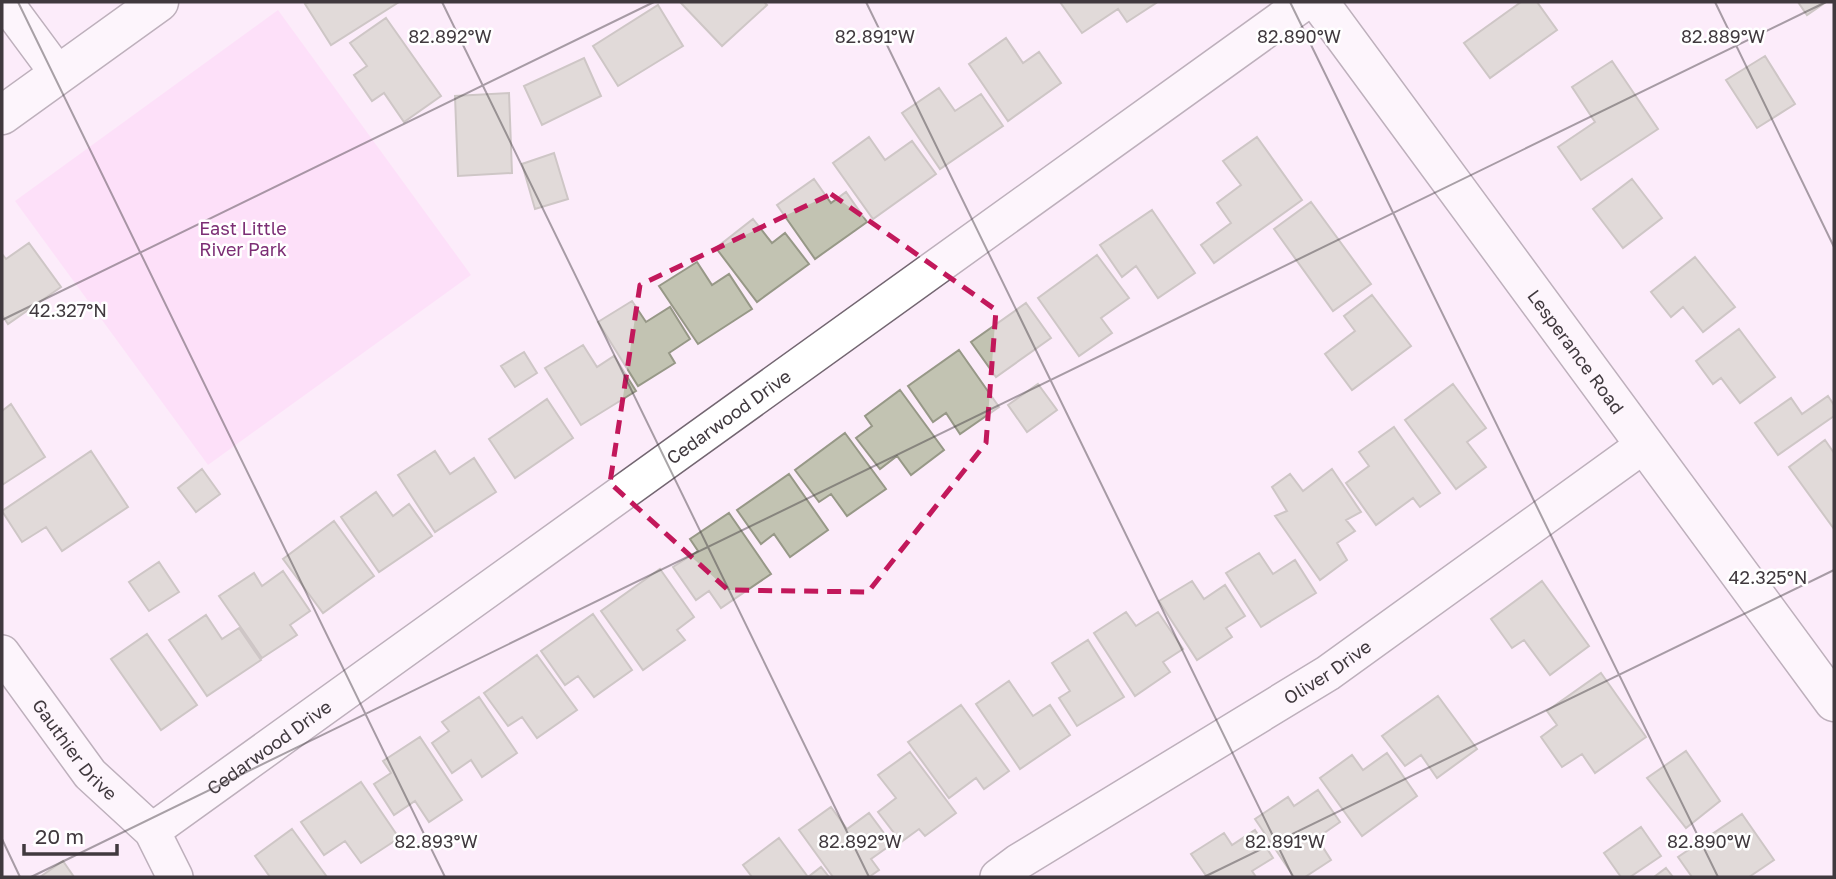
<svg xmlns="http://www.w3.org/2000/svg" width="1836" height="879" font-family="'Golos Text',sans-serif">
  <rect width="100%" height="100%" fill="#fcecfa"/>
  <path fill="#ffd1f8" d="M 278,10 L 471,275 L 208,465 L 15,201 Z"/>
  <path fill="#c2c3b2" stroke="#979887" stroke-width="2" d="M 309,2 L 399,2 L 331,45 L 305,4 Z
    M 680,2 L 764,2 L 767,5 L 722,46 Z
    M 1060,2 L 1155,2 L 1156,3 L 1127,22 L 1118,9 L 1082,33 Z
    M 1521,2 L 1537,2 L 1557,30 L 1490,78 L 1464,43 Z
    M 1798,2 L 1826,2 L 1807,15 Z
    M 658,5 L 683,46 L 618,86 L 593,46 Z
    M 386,18 L 441,96 L 404,122 L 384,93 L 372,101 L 354,75 L 367,66 L 350,43 Z
    M 1006,38 L 1023,63 L 1039,52 L 1061,83 L 1008,121 L 969,64 Z
    M 1765,56 L 1795,104 L 1757,128 L 1726,80 Z
    M 584,58 L 601,96 L 542,125 L 524,86 Z
    M 1612,61 L 1658,129 L 1581,180 L 1558,147 L 1595,122 L 1572,87 Z
    M 939,88 L 955,111 L 981,94 L 1003,126 L 940,169 L 902,113 Z
    M 509,93 L 512,173 L 458,176 L 455,96 Z
    M 869,137 L 885,160 L 912,141 L 936,174 L 873,219 L 833,163 Z
    M 1257,137 L 1302,200 L 1214,263 L 1201,245 L 1231,223 L 1217,203 L 1241,185 L 1223,161 Z
    M 554,153 L 568,199 L 535,209 L 522,164 Z
    M 814,179 L 831,203 L 846,192 L 867,222 L 815,259 L 777,205 Z
    M 1632,179 L 1662,218 L 1623,248 L 1593,209 Z
    M 1311,202 L 1371,284 L 1333,311 L 1274,229 Z
    M 1152,210 L 1195,273 L 1158,298 L 1136,266 L 1122,277 L 1100,245 Z
    M 753,219 L 772,243 L 785,233 L 809,264 L 757,302 L 716,248 Z
    M 29,243 L 61,287 L 8,324 L 2,315 L 2,254 L 6,259 Z
    M 1097,255 L 1129,298 L 1101,318 L 1112,333 L 1079,356 L 1038,298 Z
    M 1695,257 L 1735,307 L 1703,332 L 1683,307 L 1671,317 L 1651,292 Z
    M 697,262 L 712,285 L 729,274 L 752,309 L 698,344 L 659,286 Z
    M 1372,295 L 1411,346 L 1352,390 L 1325,354 L 1355,331 L 1344,316 Z
    M 632,301 L 646,322 L 670,307 L 690,339 L 669,353 L 675,363 L 638,386 L 598,322 Z
    M 1026,303 L 1051,338 L 996,377 L 971,342 Z
    M 1739,329 L 1775,377 L 1740,403 L 1721,378 L 1713,384 L 1696,361 Z
    M 583,345 L 597,367 L 614,356 L 636,391 L 581,425 L 545,368 Z
    M 959,350 L 999,407 L 960,434 L 946,413 L 933,422 L 908,386 Z
    M 524,352 L 537,373 L 515,387 L 501,366 Z
    M 1038,384 L 1057,410 L 1027,432 L 1008,405 Z
    M 1453,384 L 1486,428 L 1467,442 L 1486,467 L 1456,489 L 1405,420 Z
    M 900,390 L 944,450 L 911,475 L 897,456 L 880,469 L 856,438 L 872,426 L 865,416 Z
    M 1828,396 L 1834,405 L 1834,416 L 1778,455 L 1755,423 L 1791,398 L 1802,414 Z
    M 547,399 L 573,438 L 515,478 L 489,439 Z
    M 11,404 L 45,457 L 2,485 L 2,411 Z
    M 1394,427 L 1440,493 L 1420,507 L 1413,498 L 1376,525 L 1346,483 L 1369,466 L 1359,452 Z
    M 845,433 L 886,489 L 847,516 L 831,494 L 819,502 L 795,470 Z
    M 1825,440 L 1834,453 L 1834,529 L 1789,467 Z
    M 91,451 L 128,507 L 62,551 L 46,527 L 22,542 L 2,511 Z
    M 435,451 L 450,474 L 474,458 L 496,492 L 435,532 L 398,475 Z
    M 202,469 L 220,494 L 196,512 L 178,488 Z
    M 1332,469 L 1361,512 L 1346,520 L 1355,531 L 1337,543 L 1347,560 L 1320,580 L 1275,516 L 1287,511 L 1272,487 L 1290,474 L 1303,491 Z
    M 789,474 L 828,530 L 790,557 L 774,534 L 761,544 L 737,510 Z
    M 376,492 L 393,516 L 409,504 L 432,536 L 379,572 L 341,517 Z
    M 729,513 L 771,574 L 721,608 L 709,591 L 696,600 L 673,567 L 698,551 L 690,539 Z
    M 334,521 L 374,576 L 323,613 L 283,559 Z
    M 1259,553 L 1273,574 L 1295,560 L 1316,593 L 1261,627 L 1226,573 Z
    M 159,562 L 179,592 L 149,611 L 129,582 Z
    M 660,569 L 694,617 L 677,630 L 685,640 L 643,670 L 601,611 Z
    M 283,571 L 310,611 L 290,625 L 297,635 L 262,658 L 219,596 L 254,573 L 262,586 Z
    M 1192,581 L 1204,599 L 1225,585 L 1245,616 L 1226,628 L 1232,637 L 1197,660 L 1159,601 Z
    M 1542,581 L 1589,646 L 1550,675 L 1524,640 L 1512,648 L 1491,619 Z
    M 1126,612 L 1136,626 L 1158,612 L 1183,649 L 1163,662 L 1170,672 L 1135,696 L 1094,633 Z
    M 593,614 L 632,670 L 594,697 L 578,676 L 565,685 L 541,651 Z
    M 206,615 L 222,639 L 239,628 L 261,660 L 207,696 L 169,640 Z
    M 147,634 L 197,705 L 161,730 L 111,659 Z
    M 1088,640 L 1124,697 L 1077,726 L 1059,698 L 1070,691 L 1052,663 Z
    M 537,655 L 577,710 L 537,738 L 522,717 L 508,726 L 484,693 Z
    M 1601,673 L 1646,737 L 1595,773 L 1582,754 L 1562,767 L 1541,737 L 1557,725 L 1547,711 Z
    M 1009,681 L 1033,716 L 1050,705 L 1070,735 L 1020,769 L 976,704 Z
    M 1438,696 L 1477,749 L 1437,778 L 1421,755 L 1405,766 L 1382,736 Z
    M 479,697 L 517,753 L 482,777 L 471,760 L 452,773 L 432,743 L 449,731 L 442,722 Z
    M 961,705 L 1009,771 L 984,789 L 976,778 L 949,798 L 908,742 Z
    M 420,737 L 462,800 L 429,822 L 415,801 L 394,815 L 374,784 L 391,773 L 383,761 Z
    M 1686,751 L 1720,801 L 1686,828 L 1647,778 Z
    M 910,752 L 956,813 L 925,836 L 919,829 L 901,842 L 878,812 L 896,798 L 878,775 Z
    M 1387,753 L 1417,796 L 1362,836 L 1320,778 L 1352,755 L 1363,770 Z
    M 361,782 L 399,838 L 361,863 L 345,841 L 324,855 L 301,822 Z
    M 1318,790 L 1340,822 L 1317,838 L 1331,860 L 1305,877 L 1294,877 L 1255,819 L 1288,797 L 1294,806 Z
    M 831,807 L 847,829 L 869,813 L 892,844 L 871,859 L 879,870 L 869,877 L 833,877 L 799,830 Z
    M 1742,814 L 1774,860 L 1749,877 L 1692,877 L 1678,857 Z
    M 1641,827 L 1661,856 L 1630,877 L 1621,877 L 1604,853 Z
    M 292,829 L 327,877 L 270,877 L 255,856 Z
    M 1255,830 L 1273,858 L 1252,871 L 1256,877 L 1207,877 L 1191,854 L 1224,833 L 1232,845 Z
    M 779,838 L 808,877 L 821,867 L 829,877 L 752,877 L 743,865 Z
    M 63,861 L 74,877 L 40,877 Z
    M 1666,868 L 1673,877 L 1654,877 Z"/>
  <g fill="none" stroke-linecap="round" stroke-linejoin="round">
    <defs>
      <g id="street">
        <path d="M 5,2 L 59,75"/>
        <path id="s1" d="M 2,653 L 90,774 L 152,831 L 175,877"/>
        <path id="s2" d="M 152,831 L 1305,2"/>
        <path id="s3" d="M 998,877 L 1018,862 L 1328,673 L 1644,445"/>
      </g>
      <g id="secondary">
        <path id="s4" d="M 1319,2 L 1834,702"/>
        <path d="M 2,115 L 159,2"/>
      </g>
    </defs>
    <use href="#street" stroke="#736671" stroke-width="38"/>
    <use href="#secondary" stroke="#736671" stroke-width="41"/>
    <use href="#street" stroke="#fff" stroke-width="35"/>
    <use href="#secondary" stroke="#fff" stroke-width="38"/>
  </g>
  <path d="M0 0H1836V879H0ZM 831,194 L 996,310 L 986,443 L 868,592 L 728,590 L 610,483 L 640,285 Z" fill="#fcecfa" fill-opacity=".55" fill-rule="evenodd"/>
  <path fill="none" stroke="#c2185b" stroke-width="5" stroke-dasharray="14 9" stroke-linejoin="round" d="M 831,194 L 996,310 L 986,443 L 868,592 L 728,590 L 610,483 L 640,285 Z"/>
  <path fill="none" stroke="#40393e" stroke-width="2" stroke-opacity="0.45" d="M 18,2 L 445,877M 442,2 L 869,877M 866,2 L 1293,877M 1290,2 L 1718,877M 1715,2 L 1834,247M 2,320 L 654,2M 2,839 L 20,877M 31,877 L 1826,2M 1204,877 L 1834,570"/>
  <g text-anchor="middle" dominant-baseline="central" stroke-width="5" stroke-linejoin="round" paint-order="stroke">
    <g font-size="18" fill="#7c2e75" stroke="#fff">
      <text x="243" y="228">East Little<tspan x="243" dy="21">River Park</tspan></text>
    </g>
    <g font-size="18" fill="#40393e" stroke="#fff">
      <text stroke="none"><textPath href="#s4" startOffset="434">Lesperance Road</textPath></text>
      <text stroke="none"><textPath href="#s2" startOffset="710">Cedarwood Drive</textPath></text>
      <text stroke="none"><textPath href="#s3" startOffset="388">Oliver Drive</textPath></text>
      <text stroke="none"><textPath href="#s1" startOffset="121">Gauthier Drive</textPath></text>
      <text stroke="none"><textPath href="#s2" startOffset="144">Cedarwood Drive</textPath></text>
    </g>
  </g>
  <g font-size="18" text-anchor="middle" fill="#40393e" stroke="#fff" stroke-width="5" stroke-linejoin="round" paint-order="stroke">
    <text x="450" y="43">82.892°W</text>
    <text x="875" y="43">82.891°W</text>
    <text x="1299" y="43">82.890°W</text>
    <text x="1723" y="43">82.889°W</text>
    <text x="68" y="317">42.327°N</text>
    <text x="1768" y="584">42.325°N</text>
    <text x="436" y="848">82.893°W</text>
    <text x="860" y="848">82.892°W</text>
    <text x="1285" y="848">82.891°W</text>
    <text x="1709" y="848">82.890°W</text>
  </g>
  <rect width="1836" height="879" fill="none" stroke="#40393e" stroke-width="7"/>
  <path d="M24 844v10h93v-10" fill="none" stroke="#40393e" stroke-width="3.5"/>
  <text x="35" y="844" font-size="21" fill="#40393e" stroke="#ffffff" stroke-width="5" paint-order="stroke">20 m</text>
</svg>
